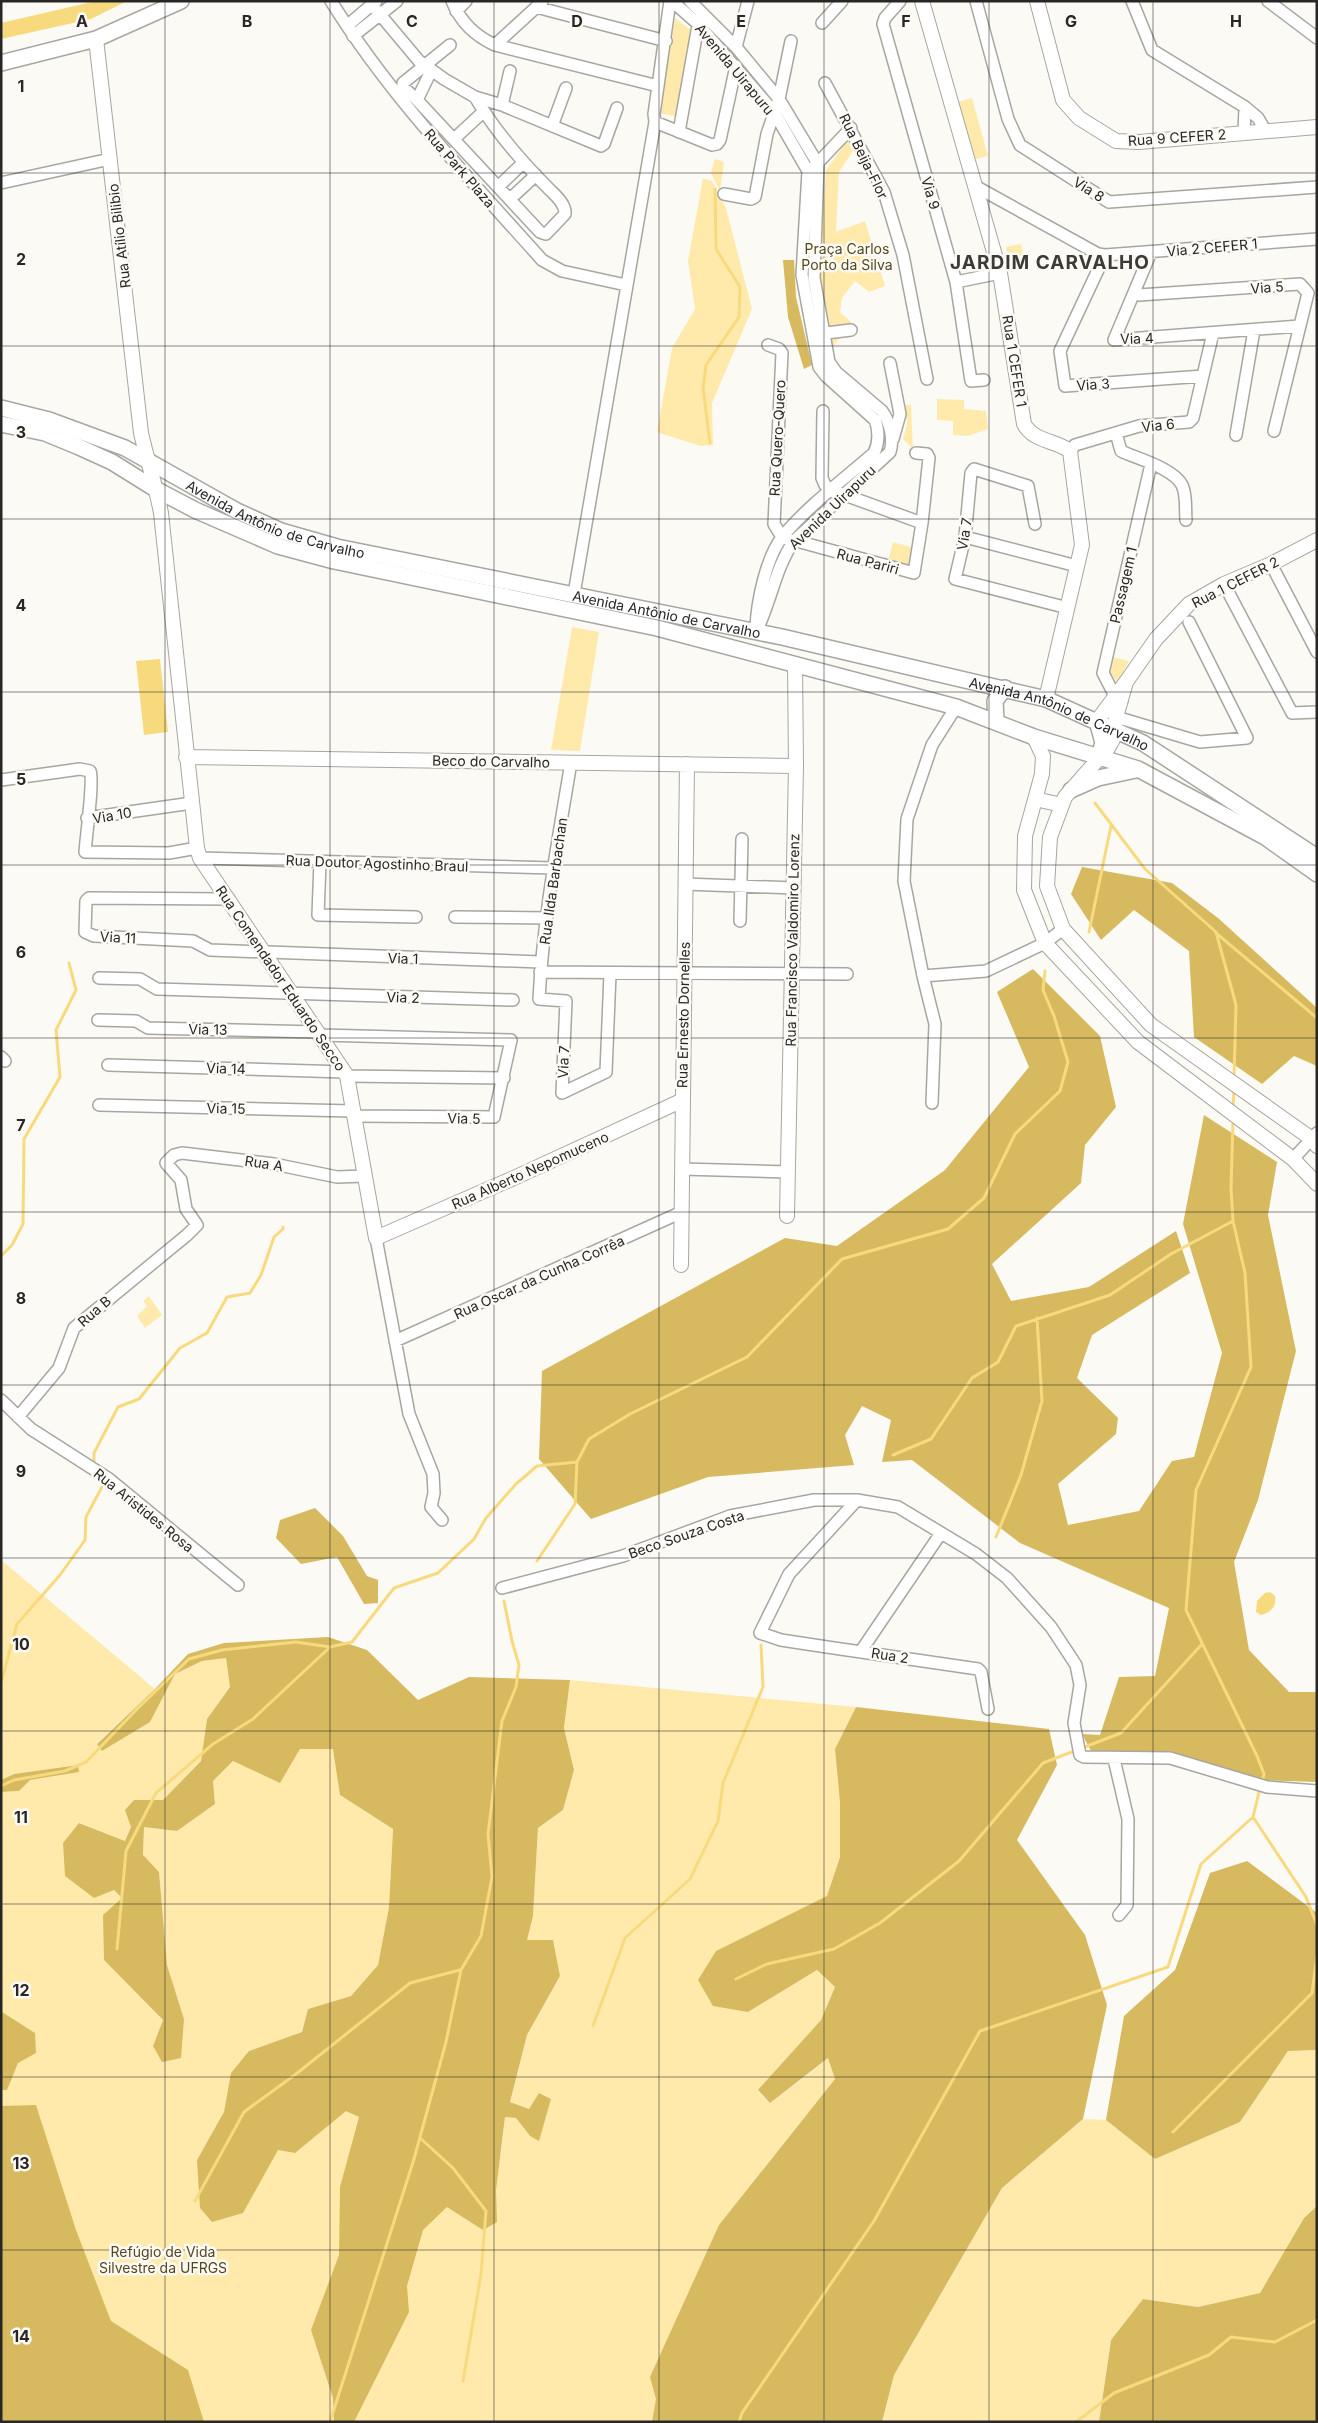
<svg xmlns="http://www.w3.org/2000/svg" width="1318" height="2423" font-family="Inter,sans-serif">
  <rect width="100%" height="100%" fill="#fcfaf5"/>
  <path fill="#ffeaac" d="M 675,18 L 695,33 L 680,117 L 659,113 Z
    M 972,98 L 988,156 L 973,160 L 957,102 Z
    M 850,137 L 855,148 L 839,172 L 836,232 L 865,221 L 885,286 L 869,292 L 855,281 L 842,298 L 840,312 L 851,322 L 830,351 L 819,273 L 826,170 Z
    M 715,159 L 724,162 L 720,191 L 711,173 Z
    M 703,178 L 712,181 L 726,208 L 752,309 L 712,403 L 713,445 L 700,446 L 657,432 L 672,348 L 695,309 L 688,261 Z
    M 1021,244 L 1026,269 L 1011,272 L 1006,247 Z
    M 937,399 L 964,400 L 964,409 L 986,411 L 988,429 L 968,436 L 953,435 L 953,421 L 937,420 Z
    M 906,405 L 911,405 L 913,449 L 903,439 L 907,424 Z
    M 893,542 L 914,548 L 908,567 L 888,561 Z
    M 572,627 L 599,632 L 580,751 L 551,750 Z
    M 1109,656 L 1129,661 L 1118,682 L 1106,670 Z
    M 149,1296 L 162,1315 L 145,1328 L 137,1316 L 147,1306 L 143,1301 Z
    M 1,1560 L 155,1689 L 97,1743 L 102,1751 L 150,1722 L 175,1674 L 202,1661 L 226,1658 L 230,1687 L 207,1719 L 201,1761 L 163,1800 L 134,1800 L 131,1827 L 125,1841 L 80,1823 L 114,1890 L 122,1898 L 104,1960 L 163,2020 L 153,2046 L 184,2019 L 167,1965 L 159,1873 L 143,1856 L 144,1827 L 177,1831 L 215,1804 L 213,1781 L 233,1761 L 280,1782 L 300,1749 L 334,1749 L 340,1795 L 393,1829 L 389,1907 L 378,1965 L 351,1996 L 308,2009 L 302,2032 L 249,2051 L 359,2117 L 356,2129 L 501,2154 L 505,2117 L 516,2118 L 530,2136 L 551,2099 L 539,2093 L 529,2109 L 510,2102 L 527,2035 L 560,1976 L 526,1940 L 533,1916 L 538,1828 L 563,1810 L 574,1770 L 564,1728 L 570,1680 L 856,1707 L 835,1749 L 840,1803 L 840,1857 L 827,1897 L 716,1951 L 748,2012 L 817,1970 L 835,1987 L 821,2020 L 758,2091 L 770,2103 L 829,2058 L 835,2079 L 741,2197 L 739,2422 L 1,2422 L 1,1792 L 19,1791 L 30,1780 L 79,1772 L 77,1765 L 14,1774 L 1,1780 Z
    M 1317,2050 L 1317,2206 L 1304,2218 L 1260,2293 L 1198,2307 L 1143,2299 L 1111,2340 L 1099,2422 L 882,2422 L 894,2375 L 1002,2188 L 1083,2119 L 1106,2120 L 1155,2159 L 1240,2122 L 1288,2051 Z"/>
  <path fill="#d7ba5f" d="M 783,260 L 794,260 L 796,297 L 812,365 L 804,369 L 788,317 Z
    M 1082,867 L 1172,883 L 1218,918 L 1317,1008 L 1317,1066 L 1294,1056 L 1262,1084 L 1194,1037 L 1189,951 L 1134,910 L 1101,940 L 1071,894 Z
    M 1033,969 L 1100,1036 L 1116,1107 L 1085,1145 L 1081,1183 L 992,1264 L 1011,1301 L 1089,1287 L 1176,1231 L 1190,1273 L 1092,1335 L 1077,1378 L 1118,1418 L 1116,1434 L 1058,1484 L 1068,1525 L 1139,1511 L 1172,1461 L 1194,1457 L 1222,1353 L 1183,1224 L 1204,1115 L 1277,1162 L 1268,1215 L 1296,1351 L 1258,1500 L 1234,1562 L 1249,1650 L 1289,1692 L 1317,1692 L 1317,1782 L 1257,1780 L 1163,1751 L 1116,1756 L 1091,1751 L 1082,1734 L 1100,1735 L 1119,1677 L 1155,1676 L 1169,1608 L 1020,1543 L 912,1460 L 882,1462 L 891,1420 L 862,1406 L 845,1435 L 854,1465 L 708,1477 L 591,1519 L 539,1459 L 542,1371 L 785,1238 L 837,1246 L 945,1170 L 1029,1067 L 997,992 Z
    M 315,1508 L 343,1536 L 367,1576 L 378,1580 L 378,1603 L 364,1604 L 337,1557 L 301,1564 L 276,1538 L 280,1520 Z
    M 328,1637 L 367,1650 L 418,1700 L 469,1677 L 570,1680 L 564,1728 L 574,1770 L 563,1810 L 538,1828 L 533,1916 L 527,1940 L 553,1940 L 560,1976 L 527,2035 L 510,2102 L 529,2109 L 539,2093 L 551,2099 L 539,2141 L 530,2136 L 516,2118 L 505,2117 L 496,2190 L 497,2222 L 483,2230 L 447,2207 L 423,2230 L 407,2286 L 409,2312 L 354,2422 L 334,2422 L 333,2398 L 311,2330 L 339,2255 L 340,2187 L 359,2117 L 346,2111 L 295,2153 L 278,2150 L 243,2213 L 212,2222 L 200,2208 L 197,2160 L 224,2112 L 231,2073 L 249,2051 L 302,2032 L 308,2009 L 351,1996 L 378,1965 L 389,1907 L 393,1829 L 340,1795 L 333,1749 L 300,1749 L 280,1783 L 233,1761 L 213,1781 L 215,1804 L 177,1831 L 144,1827 L 143,1855 L 159,1872 L 167,1965 L 184,2019 L 181,2058 L 162,2062 L 153,2046 L 163,2020 L 104,1960 L 103,1915 L 122,1898 L 114,1890 L 94,1898 L 65,1876 L 63,1843 L 79,1823 L 125,1841 L 131,1827 L 125,1810 L 134,1800 L 163,1800 L 201,1761 L 207,1719 L 230,1687 L 226,1658 L 202,1661 L 175,1674 L 150,1722 L 102,1751 L 97,1744 L 155,1689 L 188,1654 L 224,1643 Z
    M 856,1707 L 1049,1729 L 1057,1765 L 1017,1840 L 1085,1935 L 1107,2005 L 1083,2119 L 1002,2188 L 894,2375 L 882,2422 L 652,2422 L 656,2399 L 650,2377 L 719,2225 L 835,2079 L 828,2058 L 770,2103 L 758,2090 L 821,2020 L 835,1987 L 817,1970 L 748,2012 L 713,2006 L 698,1980 L 716,1951 L 827,1896 L 840,1857 L 840,1803 L 835,1749 Z
    M 78,1765 L 79,1772 L 30,1780 L 19,1791 L 1,1792 L 1,1780 L 14,1774 Z
    M 1247,1861 L 1317,1913 L 1317,2050 L 1288,2051 L 1240,2122 L 1155,2159 L 1106,2120 L 1124,2016 L 1175,1970 L 1210,1873 Z
    M 2,2012 L 35,2033 L 36,2053 L 18,2063 L 7,2090 L 1,2090 Z
    M 36,2105 L 76,2230 L 111,2321 L 188,2370 L 204,2422 L 1,2422 L 1,2106 Z
    M 1317,2206 L 1317,2422 L 1099,2422 L 1111,2340 L 1143,2299 L 1198,2307 L 1260,2293 L 1304,2218 Z"/>
  <path fill="#f8da7e" d="M 96,1 L 127,1 L 91,19 L 1,39 L 1,23 Z
    M 160,659 L 168,732 L 144,735 L 136,661 Z
    M 1270,1592 L 1275,1596 C 1277,1606 1271,1613 1261,1615 L 1256,1612 L 1257,1601 L 1265,1593 Z"/>
  <g fill="none" stroke-linecap="round" stroke-linejoin="round">
    <path stroke="#f8da7e" stroke-width="3" d="M 710,443 L 703,388 L 706,365 L 739,317 L 740,287 L 716,249 L 715,189
      M 1095,803 L 1145,869 L 1216,932 L 1236,1005 L 1234,1078
      M 1089,932 L 1111,826
      M 1216,933 L 1317,1018
      M 1233,1108 L 1234,1090
      M 1233,1120 L 1231,1189 L 1233,1221 L 1245,1273 L 1251,1367 L 1196,1490 L 1186,1610 L 1257,1756 L 1264,1774 L 1262,1782
      M 1,1256 L 12,1245 L 23,1224 L 24,1139 L 60,1077 L 56,1030 L 76,990 L 69,963
      M 893,1455 L 931,1439 L 972,1378 L 998,1362 L 1016,1326 L 1110,1295 L 1171,1254 L 1233,1221
      M 94,1466 L 94,1453 L 118,1407 L 139,1399 L 180,1348 L 207,1333 L 227,1297 L 250,1293 L 261,1275 L 274,1237 L 283,1229 L 283,1227
      M 996,1537 L 1021,1475 L 1042,1401 L 1037,1318
      M 537,1561 L 575,1504 L 577,1462
      M 1,1683 L 17,1624 L 60,1575 L 85,1540 L 86,1517 L 104,1483 L 102,1480
      M 1,1786 L 14,1780 L 65,1771 L 86,1762 L 138,1708 L 189,1659 L 222,1650 L 296,1642 L 330,1647 L 352,1642 L 394,1588 L 438,1573 L 474,1539 L 486,1518 L 516,1484 L 537,1466 L 577,1462 L 589,1439 L 630,1414 L 747,1357 L 842,1259 L 948,1229 L 984,1198 L 1015,1134 L 1060,1091 L 1068,1062 L 1054,1016 L 1043,990 L 1045,971
      M 1253,1817 L 1306,1897 L 1317,1925
      M 117,1949 L 126,1851 L 156,1793 L 213,1744 L 253,1719 L 329,1648
      M 736,1979 L 767,1964 L 834,1949 L 880,1923 L 959,1861 L 1043,1763 L 1121,1733 L 1202,1644
      M 593,2026 L 625,1938 L 690,1879 L 718,1821 L 723,1783 L 763,1687 L 761,1645
      M 1173,2132 L 1312,1993 L 1317,1956
      M 420,2138 L 453,2168 L 486,2211 L 481,2274 L 463,2381
      M 195,2201 L 244,2112 L 296,2074 L 410,1983 L 460,1970
      M 330,2422 L 414,2159 L 446,2042 L 461,1970 L 481,1936 L 492,1877 L 488,1834 L 502,1721 L 516,1687 L 519,1665 L 512,1641 L 504,1601
      M 739,2422 L 742,2413 L 874,2221 L 980,2031 L 1168,1967 L 1201,1864 L 1253,1817 L 1260,1788
      M 1076,2422 L 1114,2393 L 1209,2355 L 1231,2337 L 1275,2342 L 1317,2320"/>
    <defs>
      <path id="minor" d="M 331,1 C 390,96 468,177 542,260 L 562,271 L 626,285
        M 452,1 C 460,21 475,36 495,45 L 658,86
        M 670,1 L 654,114 L 655,122 L 712,145 L 717,144 L 720,140 L 736,66
        M 672,1 L 698,24 L 774,112 L 808,171 L 802,275 L 819,367 L 826,376 L 875,420 C 879,430 879,443 874,453 C 844,479 808,506 783,536 C 766,557 757,602 756,628
        M 690,1 L 736,47 L 779,99 L 818,164 L 814,278 L 829,362 L 836,372 L 882,411 C 890,422 894,439 890,452 L 794,541 C 775,568 771,602 756,632
        M 900,1 L 885,18 L 883,24 L 956,282 L 971,381 L 984,380
        M 976,1 L 1008,119 L 1020,145 L 1109,202 L 1317,187
        M 1132,1 L 1152,50 L 1245,107 L 1258,118 L 1265,130
        M 1268,1 L 1317,38
        M 372,5 L 419,61 L 444,79 L 475,97 L 502,105 L 601,146 L 604,144 L 617,108
        M 536,7 L 666,41
        M 456,11 L 466,1
        M 822,23 L 842,1
        M 347,26 L 376,1
        M 353,36 L 397,1
        M 495,45 L 542,2
        M 736,47 L 748,1
        M 431,71 L 417,100 L 540,232 L 546,234 L 565,214 C 566,204 555,195 549,189 C 521,161 495,131 475,97
        M 825,83 L 884,192 L 903,255 L 927,379
        M 417,100 L 403,87 L 403,83 L 450,45
        M 502,105 L 510,71
        M 552,126 L 566,88
        M 679,132 L 699,20
        M 1244,132 L 1245,107
        M 454,139 L 483,112
        M 813,168 L 851,128
        M 1,183 L 110,159
        M 975,186 L 1098,254 L 1105,255 L 1317,239
        M 498,187 L 523,163
        M 724,194 L 751,199 L 755,197 L 767,134 L 779,99 L 791,41
        M 510,199 L 536,175
        M 1151,252 L 1114,340 L 1299,326
        M 1105,255 L 1060,351 L 1065,386 L 1203,376
        M 956,282 L 1000,273
        M 1139,295 L 1300,284 L 1308,293 L 1274,431
        M 818,334 L 851,330
        M 768,345 L 779,349 L 782,353 L 774,524 L 782,537 L 914,573 L 922,523 L 929,458 L 927,454 L 916,453
        M 890,363 L 900,414 L 893,439
        M 823,411 L 822,478 L 825,485 L 831,490 L 922,523
        M 1116,433 L 1121,451 C 1138,459 1173,468 1182,485 C 1187,495 1185,509 1186,520
        M 1236,435 L 1254,330
        M 1070,451 L 1075,445 L 1139,426 L 1189,422 L 1193,418 L 1213,333
        M 1035,524 L 1028,486 L 974,469 L 971,473 L 965,537 L 955,579 L 1068,608
        M 965,537 L 1077,566
        M 1271,564 L 1317,652
        M 1224,584 L 1292,713 L 1317,712
        M 574,594 L 655,122
        M 1122,700 L 1115,696 L 1103,673 L 1151,464
        M 1116,717 L 1200,742 L 1247,738 L 1189,622
        M 571,762 C 558,841 543,920 539,999 L 566,1001 L 562,1093 L 606,1072 L 610,974
        M 1,780 L 80,769 L 90,771 C 94,779 86,838 85,852 L 169,853 L 197,848
        M 87,818 L 192,803
        M 200,858 L 554,868
        M 320,862 L 318,915 L 416,917
        M 685,884 L 794,888
        M 229,899 L 89,898 L 86,901 L 85,932 L 94,936 L 193,941 L 210,950 L 541,962
        M 455,917 L 547,918
        M 740,921 L 742,839
        M 540,972 L 847,974
        M 923,976 L 986,971 L 1045,943 L 1063,929
        M 99,978 L 140,979 L 157,989 L 513,1000
        M 98,1020 L 136,1021 L 148,1028 L 319,1032
        M 321,1035 L 511,1040 L 494,1117 L 354,1116
        M 1,1057 L 5,1061
        M 108,1065 L 345,1072
        M 347,1076 L 504,1078
        M 932,1103 L 935,1024 L 923,976 L 904,881 L 907,819 L 932,745 L 956,707
        M 99,1105 L 353,1111
        M 1293,1159 L 1317,1133
        M 682,1169 L 788,1172
        M 376,1238 L 409,1414 L 433,1474 L 434,1493 L 431,1507 L 442,1520
        M 395,1341 L 682,1212
        M 1,1400 L 31,1429 L 109,1479 L 238,1585
        M 18,1417 L 59,1368 L 74,1328 L 187,1235 L 197,1225 L 186,1209 L 181,1180 L 166,1163 L 174,1155 L 182,1153 L 274,1164 L 337,1177 L 364,1176
        M 857,1500 L 789,1574 L 760,1633 L 781,1640 L 827,1647 L 978,1669 L 981,1672 L 988,1709
        M 502,1588 L 623,1556 L 730,1516 L 814,1500 L 857,1500 L 898,1507 L 976,1554 L 1007,1578 L 1051,1627 L 1076,1665 L 1080,1685 L 1074,1723 L 1080,1755 L 1084,1757 L 1170,1758 L 1267,1787 L 1317,1791
        M 861,1651 L 941,1533
        M 1114,1759 L 1128,1819 L 1127,1905 L 1119,1915"/>
      <path id="tertiary" d="M 922,1 L 1000,273 L 1024,424 C 1034,442 1055,440 1070,451 L 1082,545 L 1046,699
        M 1037,1 L 1063,100 L 1079,118 L 1116,141 L 1139,142 L 1317,127
        M 96,39 L 141,433 C 147,460 156,486 161,513 L 197,848 L 200,858 L 347,1076 L 376,1238 L 516,1177 L 683,1100
        M 1126,682 L 1116,717 L 1113,739 L 1108,748 L 1065,797 L 1050,837 L 1047,886 L 1063,929 L 1151,1025 L 1312,1139 L 1317,1146
        M 1097,721 L 1126,682 L 1156,639 L 1189,604 L 1224,584 L 1271,564 L 1317,540
        M 1034,737 L 1043,756 L 1042,774 L 1025,836 L 1024,890 L 1045,943 L 1138,1042 L 1293,1159 L 1317,1184
        M 186,757 L 796,766
        M 1035,799 L 1062,805
        M 787,1216 L 796,766 L 795,664
        M 681,1265 L 687,764"/>
      <g id="secondary">
        <path d="M 1,63 L 96,39 L 181,1"/>
        <path id="s1" d="M 1,408 L 49,420 L 125,448 L 237,511 L 281,531 L 337,547 L 782,637 L 1046,699 L 1143,743 L 1317,857"/>
        <path d="M 1,424 L 45,433 L 79,447 L 112,462 L 157,490 L 195,510 L 278,546 L 334,561 L 657,628 L 956,707 L 1034,737 L 1138,769 L 1265,837 L 1317,874"/>
        <path d="M 996,721 L 995,701 L 1005,688"/>
        <path d="M 1097,721 L 1103,743 L 1099,756"/>
        <path d="M 1071,790 L 1098,778 L 1136,770"/>
      </g>
    </defs>
    <use href="#minor" stroke="#a7a6a1" stroke-width="14"/>
    <use href="#tertiary" stroke="#a7a6a1" stroke-width="16"/>
    <use href="#secondary" stroke="#a7a6a1" stroke-width="18"/>
    <use href="#minor" stroke="#fff" stroke-width="11"/>
    <use href="#tertiary" stroke="#fff" stroke-width="14"/>
    <use href="#secondary" stroke="#fff" stroke-width="15"/>
  </g>
  <path fill="none" stroke="#282726" stroke-width="1" stroke-opacity="0.55" d="M 165,1 L 165,2422M 330,1 L 330,2422M 494,1 L 494,2422M 659,1 L 659,2422M 824,1 L 824,2422M 989,1 L 989,2422M 1153,1 L 1153,2422M 1,173 L 1317,173M 1,346 L 1317,346M 1,519 L 1317,519M 1,692 L 1317,692M 1,865 L 1317,865M 1,1038 L 1317,1038M 1,1212 L 1317,1212M 1,1385 L 1317,1385M 1,1558 L 1317,1558M 1,1731 L 1317,1731M 1,1904 L 1317,1904M 1,2077 L 1317,2077M 1,2250 L 1317,2250"/>
  <g text-anchor="middle" dominant-baseline="central" stroke-width="5" stroke-linejoin="round" paint-order="stroke">
    <g font-size="14" fill="#282726" stroke="#fcfaf5">
      <text transform="translate(735 69) rotate(50)">Avenida Uirapuru</text>
      <text transform="translate(1177 137) rotate(-4)">Rua 9 CEFER 2</text>
      <text transform="translate(864 156) rotate(64)">Rua Beija-Flor</text>
      <text transform="translate(460 168) rotate(49)">Rua Park Plaza</text>
      <text transform="translate(1089 189) rotate(32)">Via 8</text>
      <text transform="translate(931 193) rotate(74)">Via 9</text>
      <text transform="translate(119 236) rotate(-97)">Rua Atílio Bilibio</text>
      <text transform="translate(1212 247) rotate(-5)">Via 2 CEFER 1</text>
      <text transform="translate(1267 287) rotate(-4)">Via 5</text>
      <text transform="translate(1137 338) rotate(-2)">Via 4</text>
      <text transform="translate(1015 361) rotate(81)">Rua 1 CEFER 1</text>
      <text transform="translate(1093 384) rotate(-4)">Via 3</text>
      <text transform="translate(1158 425) rotate(-6)">Via 6</text>
      <text transform="translate(777 438) rotate(-87)">Rua Quero-Quero</text>
      <text transform="translate(832 507) rotate(-44)">Avenida Uirapuru</text>
      <text stroke="none"><textPath href="#s1" startOffset="298">Avenida Antônio de Carvalho</textPath></text>
      <text transform="translate(964 534) rotate(-81)">Via 7</text>
      <text transform="translate(868 561) rotate(15)">Rua Pariri</text>
      <text transform="translate(1235 582) rotate(-27)">Rua 1 CEFER 2</text>
      <text transform="translate(1123 585) rotate(-77)">Passagem 1</text>
      <text stroke="none"><textPath href="#s1" startOffset="702">Avenida Antônio de Carvalho</textPath></text>
      <text stroke="none"><textPath href="#s1" startOffset="1108">Avenida Antônio de Carvalho</textPath></text>
      <text transform="translate(491 761) rotate(1)">Beco do Carvalho</text>
      <text transform="translate(112 815) rotate(-10)">Via 10</text>
      <text transform="translate(377 863) rotate(2)">Rua Doutor Agostinho Braul</text>
      <text transform="translate(553 881) rotate(-82)">Rua Ilda Barbachan</text>
      <text transform="translate(118 937) rotate(3)">Via 11</text>
      <text transform="translate(792 940) rotate(-89)">Rua Francisco Valdomiro Lorenz</text>
      <text transform="translate(403 958) rotate(2)">Via 1</text>
      <text transform="translate(281 978) rotate(56)">Rua Comendador Eduardo Secco</text>
      <text transform="translate(403 997) rotate(2)">Via 2</text>
      <text transform="translate(683 1015) rotate(-89)">Rua Ernesto Dornelles</text>
      <text transform="translate(208 1029) rotate(1)">Via 13</text>
      <text transform="translate(563 1062) rotate(-87)">Via 7</text>
      <text transform="translate(226 1068) rotate(2)">Via 14</text>
      <text transform="translate(226 1108) rotate(1)">Via 15</text>
      <text transform="translate(464 1118) rotate(1)">Via 5</text>
      <text transform="translate(264 1163) rotate(9)">Rua A</text>
      <text transform="translate(530 1170) rotate(-24)">Rua Alberto Nepomuceno</text>
      <text transform="translate(539 1277) rotate(-24)">Rua Oscar da Cunha Corrêa</text>
      <text transform="translate(94 1311) rotate(-41)">Rua B</text>
      <text transform="translate(144 1510) rotate(39)">Rua Aristides Rosa</text>
      <text transform="translate(686 1534) rotate(-19)">Beco Souza Costa</text>
      <text transform="translate(890 1655) rotate(9)">Rua 2</text>
    </g>
    <g font-size="14" fill="#544720" stroke="#fcfaf5">
      <text x="847" y="248">Praça Carlos<tspan x="847" dy="16">Porto da Silva</tspan></text>
      <text x="163" y="2251">Refúgio de Vida<tspan x="163" dy="16">Silvestre da UFRGS</tspan></text>
    </g>
    <g font-size="19" font-weight="bold" letter-spacing="1" fill="#3c3b37" stroke="#fcfaf5">
      <text x="1050" y="262">JARDIM CARVALHO</text>
    </g>
  </g>
  <g font-size="16" text-anchor="middle" font-weight="bold" fill="#282726" stroke="#fcfaf5" stroke-width="5" stroke-linejoin="round" paint-order="stroke">
    <text x="82" y="27">A</text>
    <text x="247" y="27">B</text>
    <text x="412" y="27">C</text>
    <text x="577" y="27">D</text>
    <text x="741" y="27">E</text>
    <text x="906" y="27">F</text>
    <text x="1071" y="27">G</text>
    <text x="1236" y="27">H</text>
    <text x="21" y="92">1</text>
    <text x="21" y="265">2</text>
    <text x="21" y="438">3</text>
    <text x="21" y="611">4</text>
    <text x="21" y="785">5</text>
    <text x="21" y="958">6</text>
    <text x="21" y="1131">7</text>
    <text x="21" y="1304">8</text>
    <text x="21" y="1477">9</text>
    <text x="21" y="1650">10</text>
    <text x="21" y="1823">11</text>
    <text x="21" y="1996">12</text>
    <text x="21" y="2169">13</text>
    <text x="21" y="2342">14</text>
  </g>
  <rect width="1318" height="2423" fill="none" stroke="#282726" stroke-width="5"/>
</svg>
